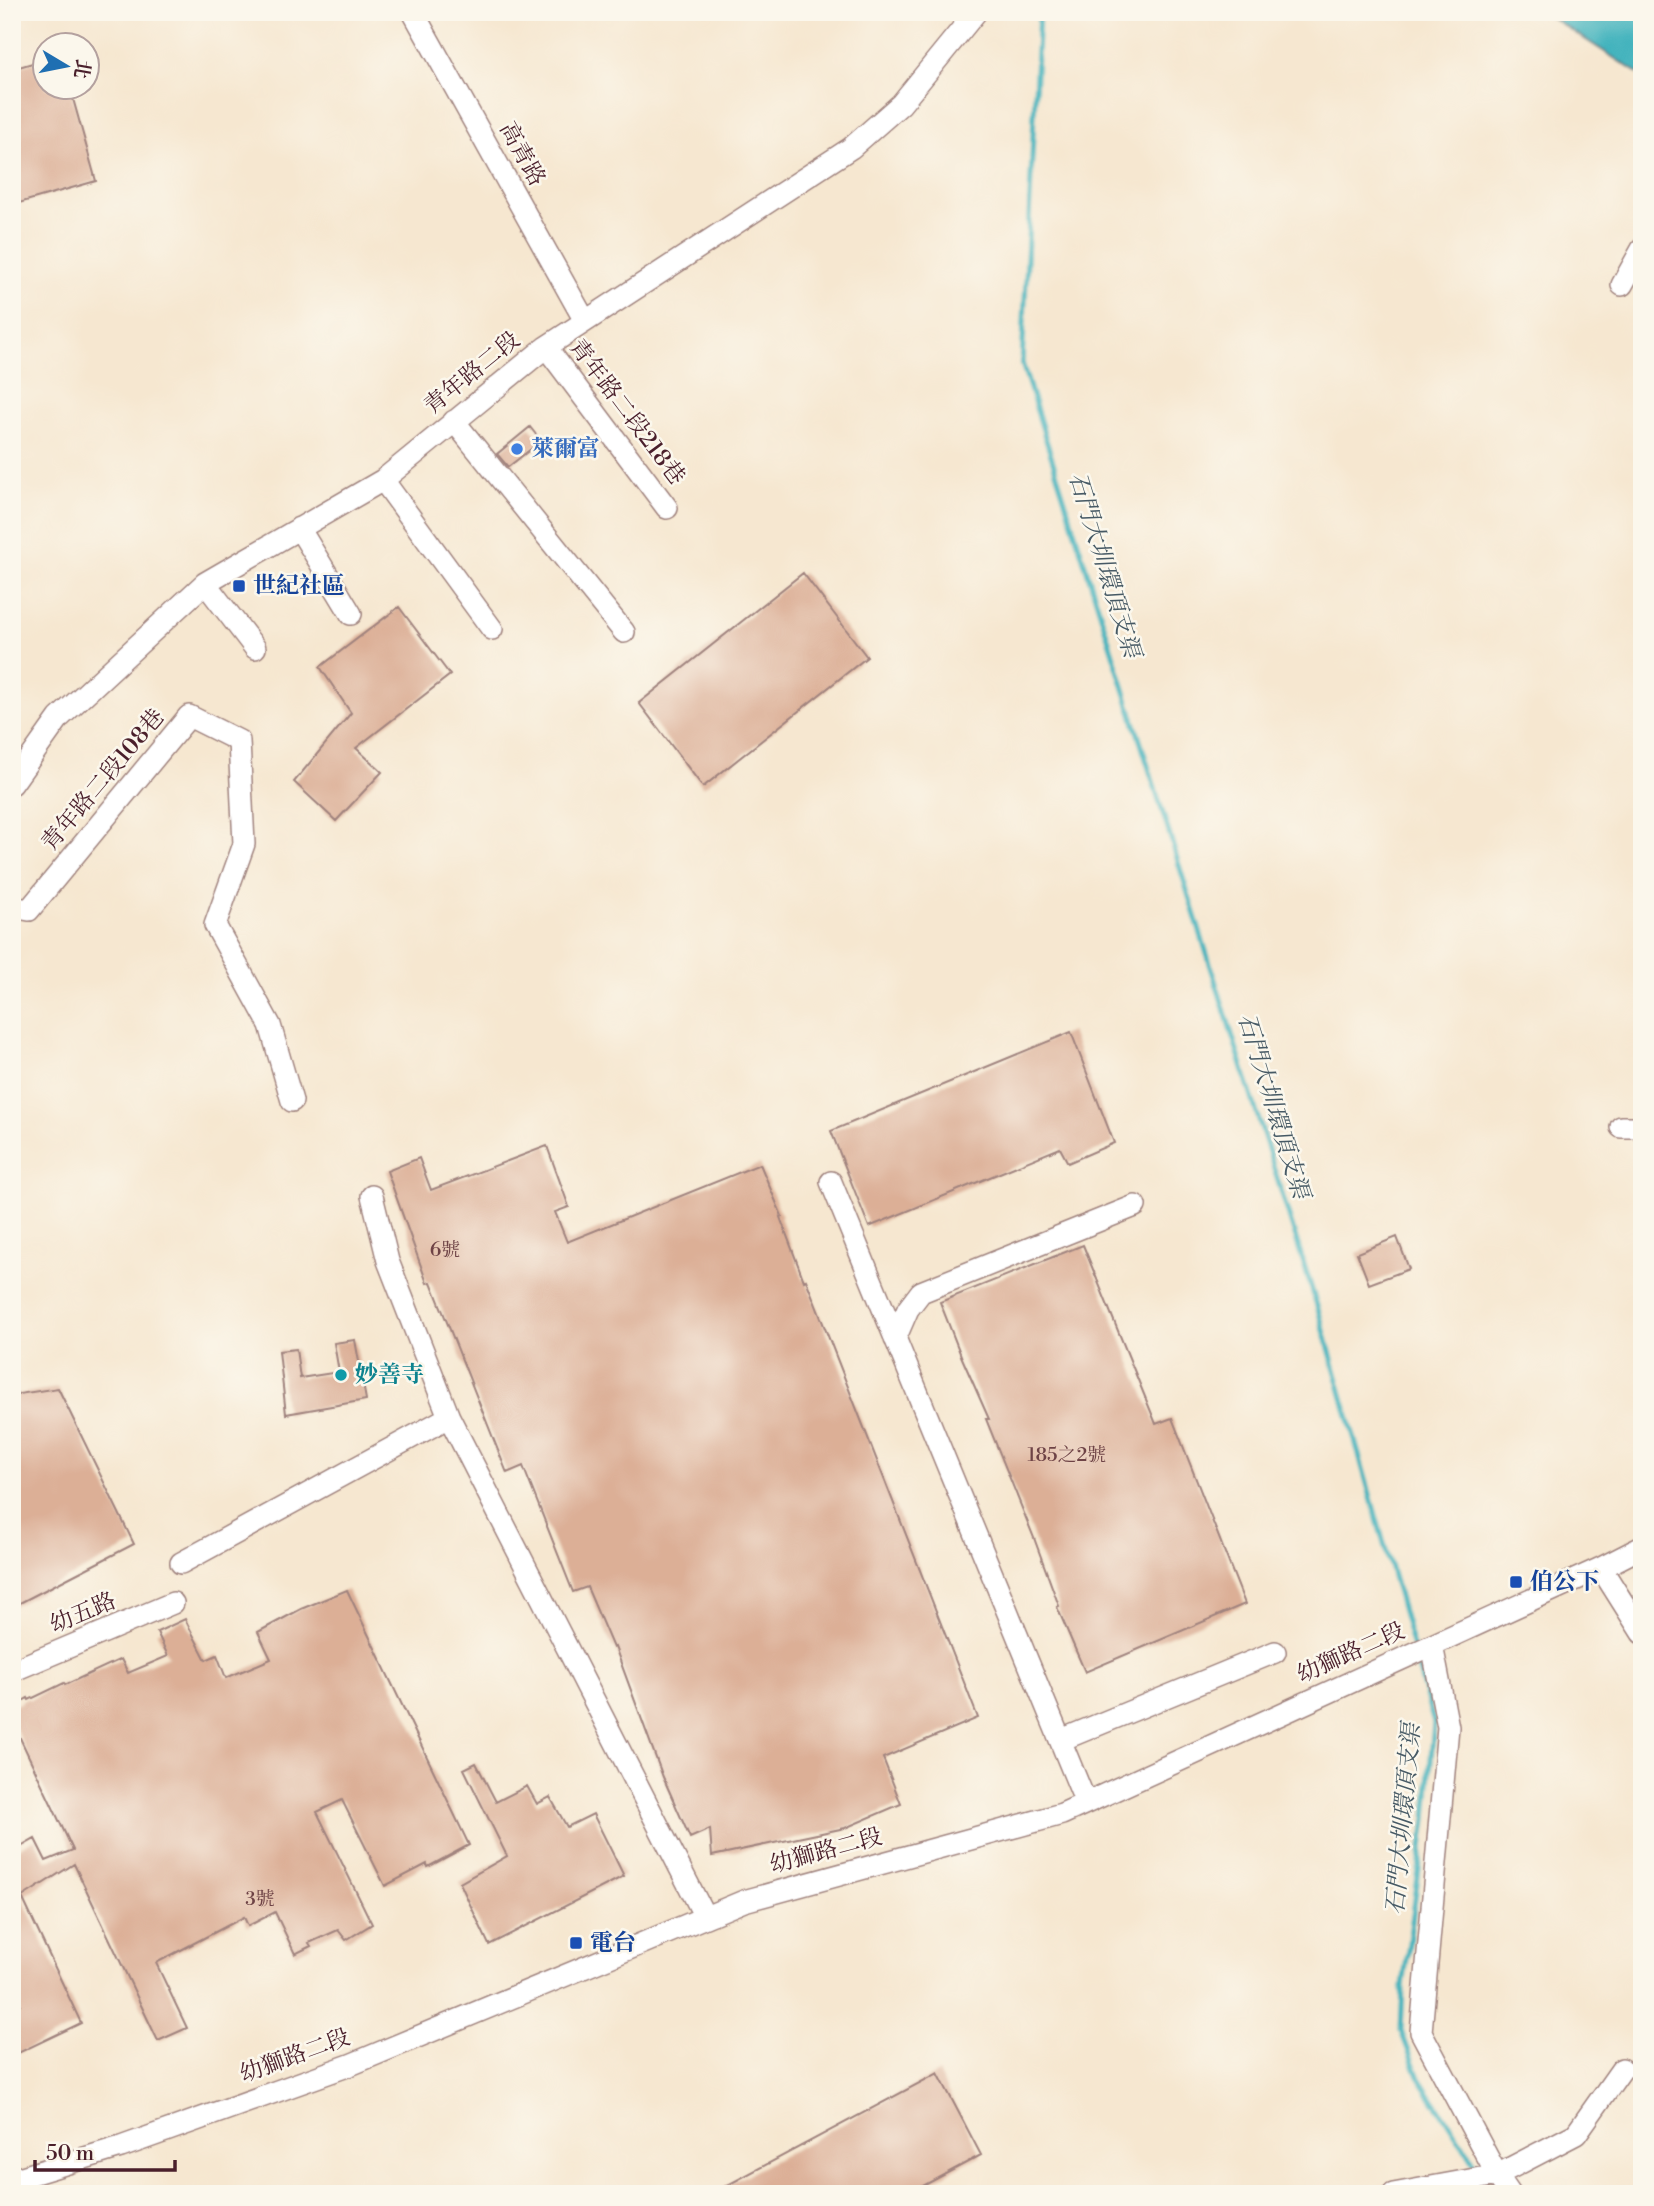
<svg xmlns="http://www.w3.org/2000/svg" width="1654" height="2206" font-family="'Libre Bodoni','Noto Serif TC',serif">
  <rect width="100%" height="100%" fill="#fbf7ec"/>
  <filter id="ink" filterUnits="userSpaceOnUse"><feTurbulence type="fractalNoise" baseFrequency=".0143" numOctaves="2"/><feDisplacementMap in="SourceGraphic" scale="14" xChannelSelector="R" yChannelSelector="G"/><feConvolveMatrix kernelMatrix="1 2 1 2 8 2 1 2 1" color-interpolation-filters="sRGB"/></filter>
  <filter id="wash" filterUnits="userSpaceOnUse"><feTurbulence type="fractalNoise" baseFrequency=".00686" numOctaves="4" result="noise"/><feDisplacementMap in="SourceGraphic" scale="28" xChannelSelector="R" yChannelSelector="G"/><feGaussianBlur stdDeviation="1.57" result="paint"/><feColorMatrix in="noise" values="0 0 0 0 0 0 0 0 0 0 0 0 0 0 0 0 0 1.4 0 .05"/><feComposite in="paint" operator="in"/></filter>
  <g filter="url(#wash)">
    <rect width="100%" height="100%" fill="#f6e7d0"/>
    <path fill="#43b3bd" stroke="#466974" stroke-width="2" d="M 1543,12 L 1642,12 L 1642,76 Z"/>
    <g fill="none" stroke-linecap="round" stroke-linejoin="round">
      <path stroke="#43b3bd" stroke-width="5" d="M 1039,12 L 1022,363 L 1318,1309 L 1413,1647
        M 1415,1657 L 1434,1723 L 1426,1819 L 1403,1987 L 1401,2031 L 1419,2078 L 1481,2173
        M 1486,2182 L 1494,2194"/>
    </g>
    <g id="blocks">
      <path fill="#dcaf96" d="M 46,59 L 46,88 L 70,88 L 96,181 L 12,205 L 12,69 Z
        M 530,427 L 541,441 L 508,467 L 497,454 Z
        M 803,573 L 867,657 L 703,787 L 639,703 Z
        M 399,607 L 450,675 L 356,748 L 382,772 L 336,821 L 294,782 L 351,713 L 320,667 Z
        M 1071,1032 L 1114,1143 L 1068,1163 L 1060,1148 L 869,1227 L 831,1131 Z
        M 547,1146 L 569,1207 L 555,1212 L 567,1242 L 760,1164 L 782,1216 L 780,1217 L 804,1281 L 806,1280 L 978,1718 L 883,1758 L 901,1804 L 845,1828 L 712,1856 L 710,1829 L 690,1838 L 663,1777 L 615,1647 L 613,1648 L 587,1587 L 573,1592 L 523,1466 L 507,1473 L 431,1282 L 427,1283 L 387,1171 L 419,1158 L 431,1190 Z
        M 1397,1237 L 1409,1269 L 1369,1284 L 1357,1253 Z
        M 1083,1245 L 1156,1424 L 1172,1418 L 1245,1604 L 1085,1672 L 1057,1607 L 1059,1606 L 1034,1538 L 986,1419 L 989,1419 L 962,1358 L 940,1302 Z
        M 355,1340 L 366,1400 L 286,1414 L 279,1351 L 296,1349 L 300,1378 L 339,1372 L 334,1343 Z
        M 58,1388 L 134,1544 L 12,1607 L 12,1395 Z
        M 347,1590 L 469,1845 L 428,1867 L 427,1864 L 385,1886 L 342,1800 L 317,1812 L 372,1924 L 346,1940 L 338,1930 L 309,1943 L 311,1946 L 295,1954 L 275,1912 L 248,1926 L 244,1917 L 156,1963 L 187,2028 L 158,2041 L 74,1864 L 22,1897 L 81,2023 L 12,2056 L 12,2007 L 20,2004 L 12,1985 L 12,1852 L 35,1839 L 46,1861 L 73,1850 L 12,1721 L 12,1707 L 28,1698 L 29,1700 L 64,1683 L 65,1685 L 121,1659 L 128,1673 L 168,1656 L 157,1632 L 185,1619 L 206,1660 L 217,1655 L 226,1678 L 271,1659 L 258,1632 L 301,1609 Z
        M 476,1763 L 496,1802 L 527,1786 L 537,1804 L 550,1797 L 567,1827 L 593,1814 L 624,1876 L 489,1945 L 460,1883 L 507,1856 L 464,1769 Z
        M 938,2073 L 981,2155 L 908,2194 L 711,2194 Z"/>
    </g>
  </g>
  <g filter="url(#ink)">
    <use href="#blocks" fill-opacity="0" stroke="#a0837e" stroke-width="2"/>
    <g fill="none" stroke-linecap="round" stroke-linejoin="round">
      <defs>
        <path id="minor" d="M 413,12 L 585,321
          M 1622,285 L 1642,249
          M 546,347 L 667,508
          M 454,421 L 624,632
          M 383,480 L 492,629
          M 299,528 L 351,614
          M 205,583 L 255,648
          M 12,784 L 59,718 L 205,583 L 383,480 L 546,347 L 851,148 L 901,104 L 976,12
          M 12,907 L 29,910 L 189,716 L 239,741 L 244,844 L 215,925 L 270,1025 L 292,1101
          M 1621,1127 L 1642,1127
          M 831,1182 L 1086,1803
          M 372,1196 L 388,1261 L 449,1417 L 705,1917
          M 895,1339 L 908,1309 L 921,1292 L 1135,1206
          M 181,1563 L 449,1417
          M 1601,1568 L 1642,1633
          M 1432,1645 L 1448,1727 L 1421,2032 L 1497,2175 L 1510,2194
          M 12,1671 L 173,1603
          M 1061,1740 L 1275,1652
          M 12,2180 L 121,2147 L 350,2065 L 744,1901 L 1062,1814 L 1601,1568 L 1642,1547
          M 1393,2194 L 1497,2175 L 1576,2134 L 1622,2069"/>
      </defs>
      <use href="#minor" stroke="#a0837e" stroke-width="24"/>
      <use href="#minor" stroke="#fff" stroke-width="21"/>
    </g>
  </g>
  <circle fill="#3f7fe0" stroke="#fbf7ec" stroke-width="2.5" cx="517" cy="449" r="7"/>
  <g fill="#1a4fb4" stroke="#fbf7ec" stroke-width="2.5">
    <rect x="232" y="579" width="14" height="14" rx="3.5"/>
    <rect x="1509" y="1575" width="14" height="14" rx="3.5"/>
    <rect x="569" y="1936" width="14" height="14" rx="3.5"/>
  </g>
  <circle fill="#0f9aa8" stroke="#fbf7ec" stroke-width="2.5" cx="341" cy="1375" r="7"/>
  <g text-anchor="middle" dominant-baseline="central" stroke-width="5" stroke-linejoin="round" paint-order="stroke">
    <g font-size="19" fill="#6e4346">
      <text x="445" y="1250">6號</text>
      <text x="1067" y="1455">185之2號</text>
      <text x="260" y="1899">3號</text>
    </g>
    <g font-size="23" fill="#4a1f2b" stroke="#fbf7ec">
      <text transform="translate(522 154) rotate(61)">高青路</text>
      <text transform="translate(472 373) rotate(-39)">青年路二段</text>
      <text transform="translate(627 412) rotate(53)">青年路二段218巷</text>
      <text transform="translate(103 780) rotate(-50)">青年路二段108巷</text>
      <text transform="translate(83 1613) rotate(-23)">幼五路</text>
      <text transform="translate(1351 1653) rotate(-24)">幼獅路二段</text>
      <text transform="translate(826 1851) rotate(-15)">幼獅路二段</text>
      <text transform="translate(295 2056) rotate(-20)">幼獅路二段</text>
    </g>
    <g font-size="23" font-weight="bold" fill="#366cbe" stroke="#fbf7ec" text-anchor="start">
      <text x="531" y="449">萊爾富</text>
    </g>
    <g font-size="23" font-weight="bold" fill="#164399" stroke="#fbf7ec" text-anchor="start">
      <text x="253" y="586">世紀社區</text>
      <text x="1530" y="1582">伯公下</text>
      <text x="590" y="1943">電台</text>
    </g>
    <g font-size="23" font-weight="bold" fill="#0d838f" stroke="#fbf7ec" text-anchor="start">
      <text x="355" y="1375">妙善寺</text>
    </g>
    <g font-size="24" font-style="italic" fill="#475a65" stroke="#fbf7ec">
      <text transform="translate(1104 565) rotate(73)">石門大圳環頂支渠</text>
      <text transform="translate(1273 1106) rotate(73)">石門大圳環頂支渠</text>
      <text transform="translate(1404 1819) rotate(-85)">石門大圳環頂支渠</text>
    </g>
  </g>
  <rect width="1654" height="2206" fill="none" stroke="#fbf7ec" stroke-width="42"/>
  <g transform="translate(66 66) rotate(100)"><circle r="33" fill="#fbf7ec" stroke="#b4a19f" stroke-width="2"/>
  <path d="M0-5L12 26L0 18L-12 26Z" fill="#1f6fb2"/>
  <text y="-10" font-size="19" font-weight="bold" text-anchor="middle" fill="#4a1f2b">北</text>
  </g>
  <path d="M35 2160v10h140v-10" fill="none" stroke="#4a1f2b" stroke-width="3.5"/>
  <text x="46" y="2160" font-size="21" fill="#4a1f2b" stroke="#fbf7ec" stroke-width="5" paint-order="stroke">50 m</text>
</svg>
